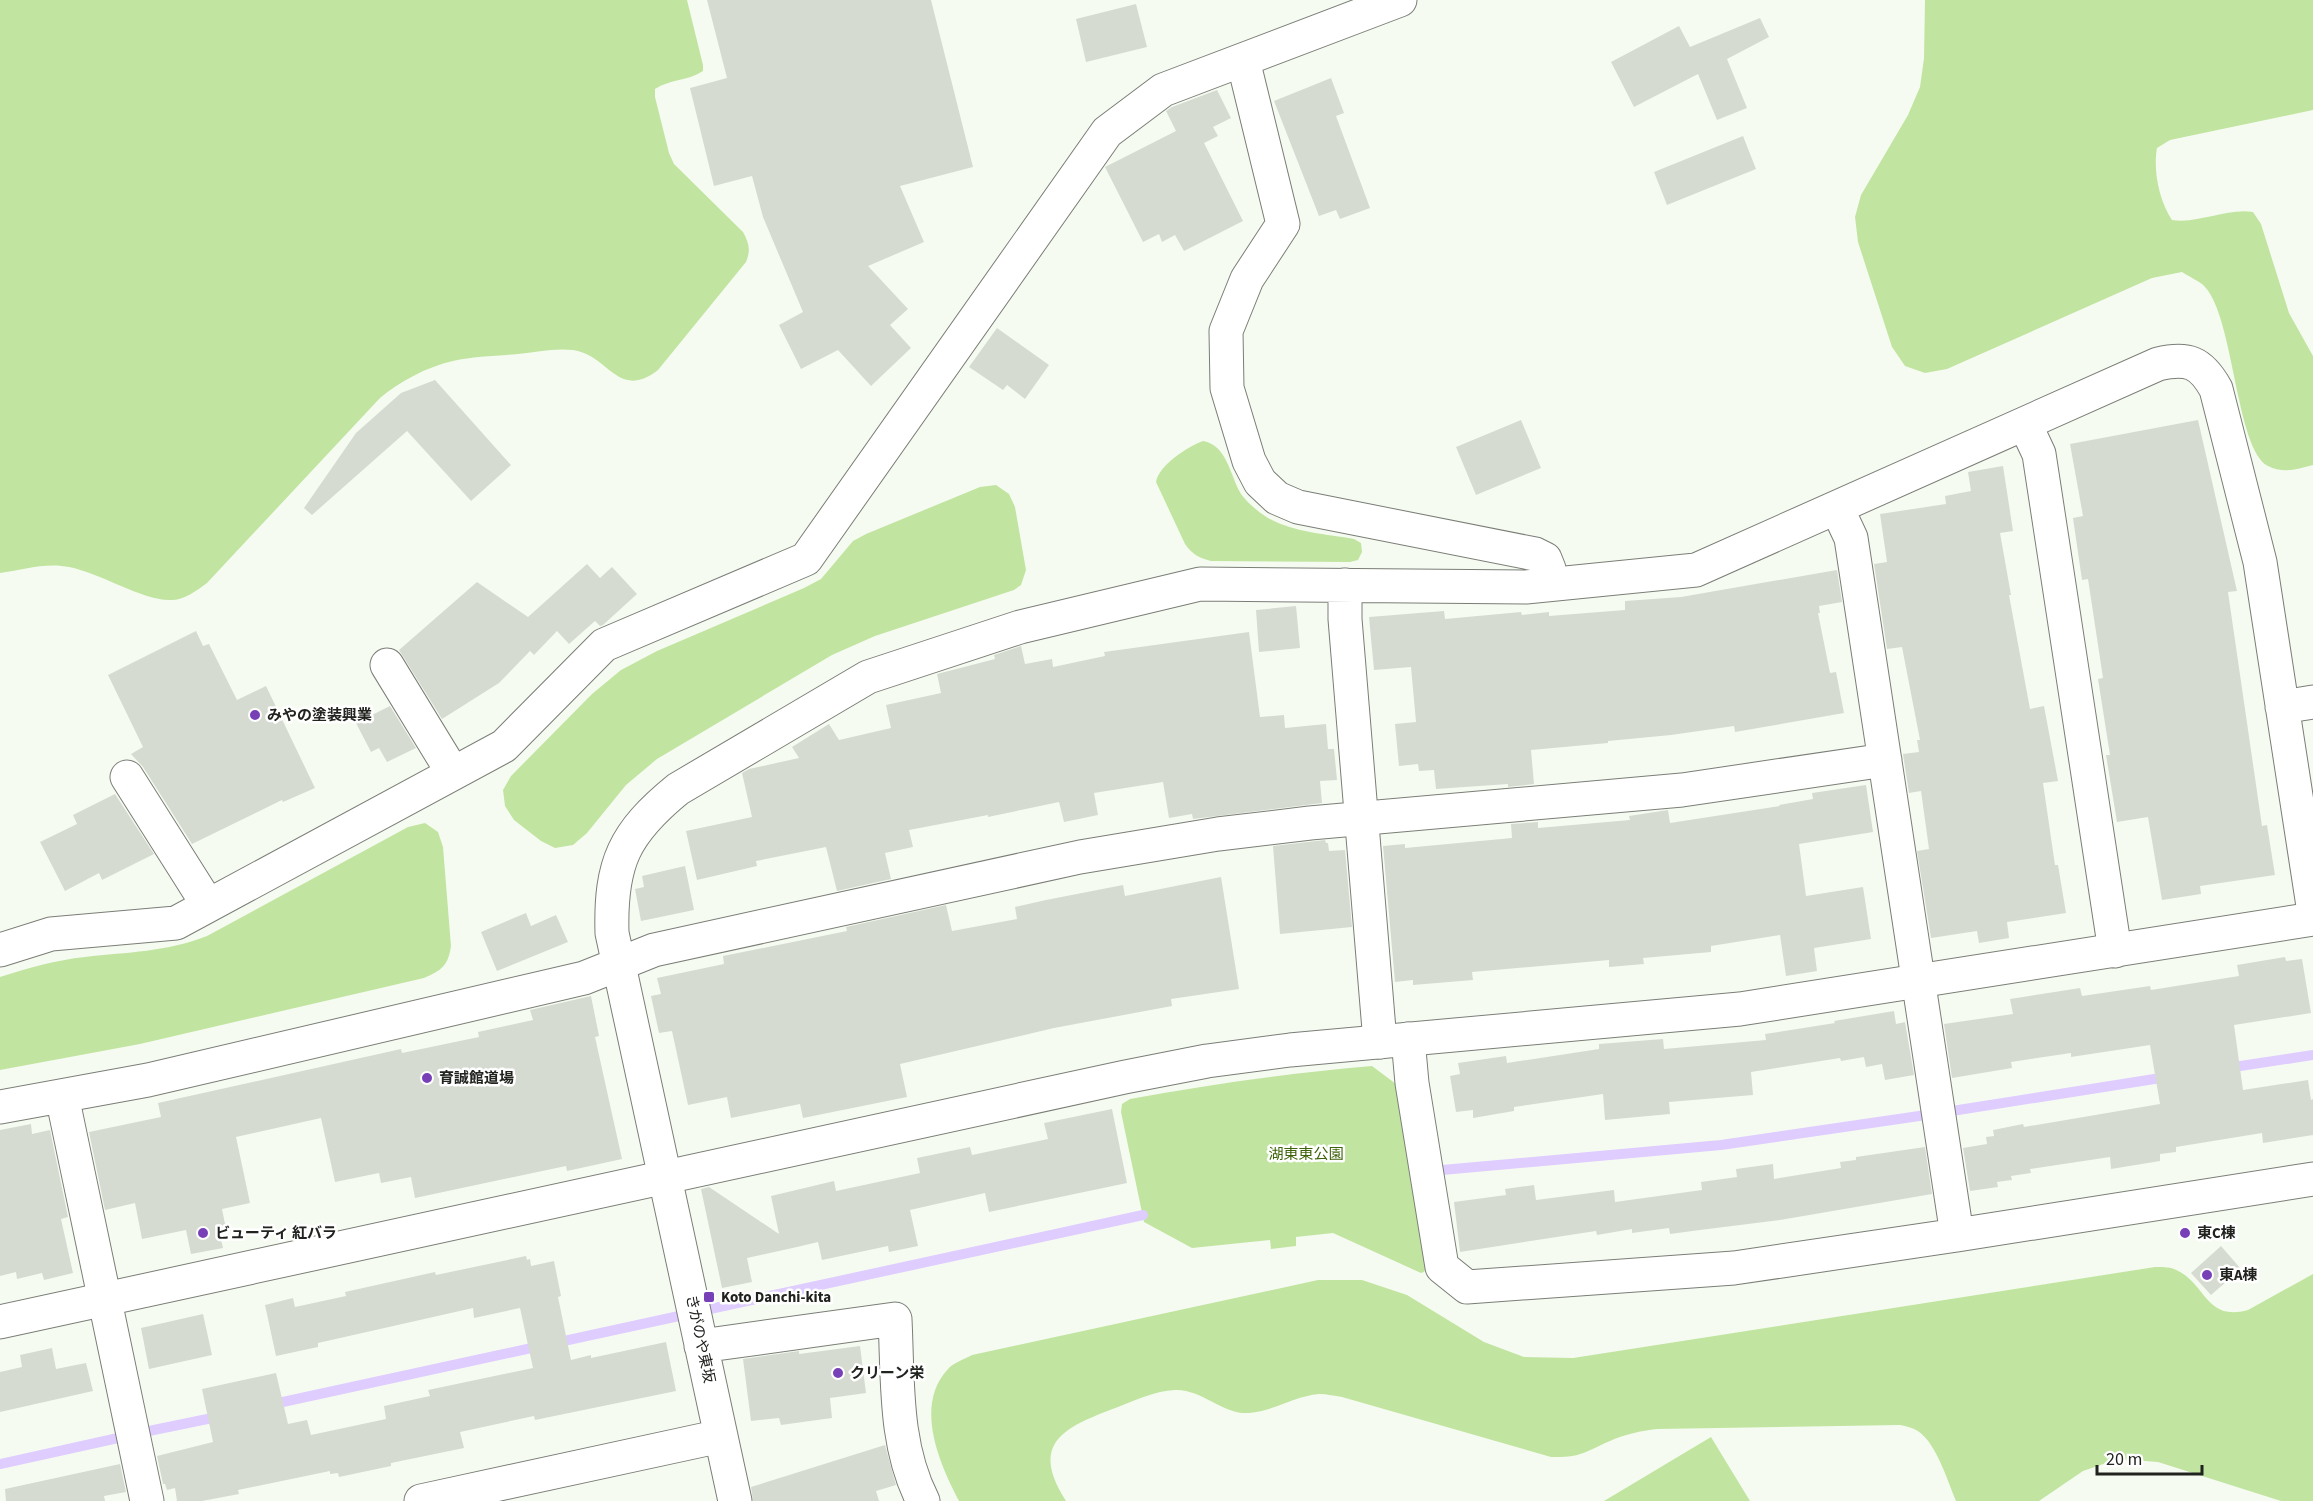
<svg xmlns="http://www.w3.org/2000/svg" width="2313" height="1501" font-family="'Source Sans 3','Noto Sans JP',sans-serif">
  <rect width="100%" height="100%" fill="#f6fbf2"/>
  <path fill="#c1e5a0" d="M 0,0 L 687,0 L 703,65 L 703,71 C 688,81 670,79 655,89 L 655,97 L 669,153 L 674,164 L 743,232 C 749,243 751,250 746,262 L 658,370 C 618,401 609,355 573,350 C 554,348 536,352 518,354 C 497,356 474,356 453,361 C 427,367 400,381 380,398 L 207,583 C 196,591 183,601 169,600 C 142,600 100,573 69,567 C 47,562 21,570 0,573 Z
    M 1925,0 L 2313,0 L 2313,110 L 2170,140 L 2157,148 C 2153,170 2159,201 2172,220 C 2199,224 2226,208 2253,212 L 2261,224 L 2289,313 L 2313,356 L 2313,465 C 2298,469 2283,474 2268,466 C 2236,450 2234,318 2205,287 C 2200,281 2189,277 2182,272 L 2152,278 L 1947,369 L 1925,373 L 1905,366 L 1892,347 L 1858,242 L 1855,217 L 1861,195 L 1908,115 L 1920,87 L 1924,58 Z
    M 1203,441 C 1227,445 1230,475 1241,494 C 1246,501 1257,511 1265,516 C 1289,532 1326,534 1354,539 L 1361,543 L 1362,552 L 1358,560 L 1350,562 L 1211,561 C 1199,558 1192,554 1185,544 L 1156,482 C 1159,465 1187,447 1203,441 Z
    M 996,485 L 1009,494 L 1015,507 L 1026,570 L 1021,585 L 1014,590 L 875,636 L 832,655 L 657,759 L 626,785 L 587,833 L 573,845 L 555,848 L 541,841 L 514,820 L 505,806 L 503,790 L 511,776 L 592,694 L 621,670 L 657,651 L 804,588 L 821,579 L 853,541 L 866,534 L 980,487 Z
    M 425,823 L 438,832 L 443,847 L 451,946 C 448,966 442,970 424,978 L 140,1044 L 0,1070 L 0,977 C 28,968 56,960 85,957 C 127,952 167,952 207,936 L 408,827 Z
    M 1372,1066 L 1396,1084 L 1426,1269 L 1424,1272 L 1421,1273 L 1333,1233 L 1296,1237 L 1296,1246 L 1271,1249 L 1270,1240 L 1192,1248 L 1144,1222 L 1121,1112 L 1122,1104 L 1130,1099 C 1210,1084 1290,1073 1372,1066 Z
    M 2155,1267 C 2161,1267 2169,1267 2174,1269 C 2207,1282 2204,1322 2248,1310 L 2313,1274 L 2313,1501 L 2281,1501 L 2158,1462 L 2118,1459 L 2083,1471 L 2039,1501 L 1956,1501 C 1947,1480 1935,1438 1914,1429 C 1910,1427 1905,1426 1900,1425 L 1657,1429 C 1641,1431 1625,1434 1610,1441 C 1585,1452 1580,1458 1551,1457 L 1342,1397 C 1335,1396 1327,1394 1319,1394 C 1295,1396 1274,1411 1249,1413 C 1223,1415 1202,1389 1175,1390 C 1155,1391 1136,1400 1118,1407 C 1068,1426 1027,1441 1066,1501 L 959,1501 C 939,1463 914,1405 948,1369 C 953,1363 965,1359 972,1355 L 1318,1280 L 1362,1280 L 1407,1295 L 1484,1342 L 1524,1357 L 1573,1358 Z
    M 1711,1437 L 1750,1501 L 1604,1501 Z"/>
  <g fill="none" stroke-linecap="round" stroke-linejoin="round">
    <path stroke="#dfcdff" stroke-width="10" d="M 2227,1068 L 2313,1055
      M 1952,1111 L 2167,1077
      M 1442,1170 L 1721,1145 L 1926,1115
      M 710,1309 L 1143,1215
      M 269,1405 L 679,1316
      M 149,1431 L 222,1416
      M 0,1464 L 118,1438"/>
  </g>
  <path fill="#d6dbd2" d="M 707,0 L 931,0 L 973,167 L 900,186 L 924,242 L 868,266 L 908,309 L 890,325 L 911,348 L 871,386 L 838,350 L 801,369 L 779,325 L 803,312 L 763,217 L 752,176 L 714,186 L 690,88 L 727,78 Z
    M 1136,4 L 1147,47 L 1086,62 L 1076,19 Z
    M 1760,18 L 1769,37 L 1727,59 L 1747,108 L 1717,120 L 1698,74 L 1634,107 L 1611,62 L 1679,26 L 1690,47 Z
    M 1331,78 L 1344,113 L 1336,116 L 1370,208 L 1340,219 L 1336,210 L 1319,216 L 1274,101 Z
    M 1217,90 L 1231,118 L 1213,127 L 1218,136 L 1204,143 L 1243,221 L 1184,251 L 1175,235 L 1162,242 L 1159,234 L 1143,242 L 1105,167 L 1176,131 L 1166,111 L 1172,107 Z
    M 1743,136 L 1756,169 L 1667,205 L 1654,172 Z
    M 997,328 L 1049,365 L 1025,399 L 1007,385 L 1003,390 L 969,367 Z
    M 435,380 L 511,465 L 471,501 L 407,431 L 312,515 L 304,508 L 356,433 L 401,393 Z
    M 1521,420 L 1541,468 L 1476,495 L 1456,447 Z
    M 2198,420 L 2237,591 L 2228,592 L 2262,826 L 2267,825 L 2275,875 L 2200,886 L 2201,894 L 2162,900 L 2148,817 L 2117,822 L 2106,755 L 2110,755 L 2098,679 L 2103,678 L 2088,579 L 2082,580 L 2073,518 L 2083,516 L 2070,444 Z
    M 2003,466 L 2013,531 L 2000,533 L 2011,595 L 2009,595 L 2030,709 L 2044,706 L 2058,781 L 2043,783 L 2055,865 L 2058,865 L 2066,913 L 2007,922 L 2009,938 L 1979,943 L 1977,931 L 1931,938 L 1917,851 L 1929,849 L 1921,791 L 1909,793 L 1903,754 L 1919,752 L 1917,740 L 1920,740 L 1902,647 L 1887,649 L 1874,564 L 1887,562 L 1880,514 L 1946,504 L 1945,496 L 1971,491 L 1968,472 Z
    M 587,564 L 600,578 L 612,567 L 637,594 L 603,625 L 600,626 L 595,621 L 569,644 L 557,631 L 534,655 L 530,651 L 499,683 L 442,719 L 399,650 L 477,582 L 528,617 Z
    M 1837,570 L 1842,602 L 1819,606 L 1820,613 L 1818,613 L 1830,673 L 1836,672 L 1844,713 L 1735,732 L 1734,726 L 1671,735 L 1608,741 L 1608,743 L 1531,750 L 1534,784 L 1508,787 L 1508,784 L 1436,789 L 1434,770 L 1419,771 L 1418,764 L 1399,766 L 1395,724 L 1416,722 L 1411,667 L 1374,670 L 1369,617 L 1444,611 L 1445,619 L 1521,612 L 1522,615 L 1549,612 L 1549,616 L 1625,610 L 1625,601 L 1681,597 Z
    M 1296,606 L 1300,648 L 1259,652 L 1256,610 Z
    M 196,631 L 203,646 L 209,644 L 237,700 L 266,686 L 315,788 L 283,802 L 282,800 L 192,844 L 143,767 L 131,754 L 143,747 L 108,675 Z
    M 1249,632 L 1260,717 L 1284,715 L 1285,728 L 1326,724 L 1328,749 L 1334,749 L 1337,780 L 1320,781 L 1322,803 L 1193,819 L 1192,814 L 1169,818 L 1163,782 L 1094,793 L 1098,815 L 1064,822 L 1059,802 L 988,817 L 988,815 L 909,830 L 913,847 L 885,853 L 891,879 L 837,891 L 826,847 L 756,861 L 757,866 L 697,880 L 686,831 L 752,817 L 742,773 L 749,769 L 799,758 L 792,747 L 829,724 L 839,740 L 891,728 L 886,705 L 941,693 L 937,674 L 995,659 L 994,655 L 1021,646 L 1025,664 L 1052,659 L 1053,667 L 1105,656 L 1104,652 Z
    M 390,706 L 416,748 L 387,762 L 379,748 L 371,752 L 356,723 Z
    M 1866,785 L 1873,832 L 1799,844 L 1806,896 L 1863,887 L 1871,939 L 1814,948 L 1817,971 L 1786,976 L 1780,935 L 1711,946 L 1711,952 L 1643,958 L 1644,964 L 1609,967 L 1609,960 L 1472,972 L 1473,980 L 1413,985 L 1413,980 L 1395,982 L 1383,846 L 1405,844 L 1405,848 L 1512,838 L 1511,824 L 1538,822 L 1538,828 L 1630,820 L 1629,816 L 1668,810 L 1670,823 L 1780,806 L 1779,805 L 1813,799 L 1812,793 Z
    M 115,794 L 154,854 L 102,880 L 99,873 L 65,891 L 40,842 L 77,824 L 73,815 Z
    M 1325,840 L 1326,843 L 1328,843 L 1329,851 L 1345,850 L 1352,927 L 1280,934 L 1273,846 Z
    M 685,866 L 694,910 L 641,921 L 635,889 L 644,887 L 642,876 Z
    M 1221,877 L 1239,989 L 1171,999 L 1172,1006 L 1054,1028 L 900,1064 L 907,1097 L 803,1118 L 800,1104 L 731,1118 L 727,1097 L 688,1105 L 672,1031 L 659,1033 L 651,996 L 661,994 L 657,978 L 724,964 L 723,956 L 847,931 L 846,927 L 946,905 L 952,931 L 1017,919 L 1015,907 L 1046,900 L 1123,885 L 1125,896 Z
    M 526,913 L 531,926 L 556,915 L 568,942 L 497,971 L 481,932 Z
    M 2285,957 L 2286,961 L 2302,959 L 2311,1013 L 2234,1025 L 2243,1090 L 2308,1080 L 2311,1100 L 2313,1099 L 2313,1135 L 2263,1143 L 2262,1133 L 2176,1147 L 2176,1152 L 2160,1154 L 2160,1161 L 2111,1169 L 2110,1157 L 2030,1169 L 2031,1173 L 2011,1176 L 2012,1180 L 1997,1182 L 1998,1187 L 1970,1191 L 1963,1148 L 1987,1144 L 1986,1137 L 1994,1136 L 1993,1130 L 2023,1124 L 2024,1127 L 2160,1104 L 2150,1045 L 2071,1057 L 2071,1053 L 2011,1062 L 2012,1068 L 1952,1078 L 1944,1024 L 2013,1014 L 2010,999 L 2080,988 L 2082,996 L 2150,986 L 2151,990 L 2239,976 L 2237,965 Z
    M 591,996 L 599,1036 L 595,1037 L 622,1159 L 567,1171 L 566,1166 L 415,1198 L 411,1177 L 381,1183 L 379,1173 L 335,1182 L 321,1118 L 236,1137 L 250,1203 L 222,1209 L 226,1229 L 219,1231 L 223,1248 L 191,1254 L 186,1230 L 142,1239 L 135,1203 L 105,1210 L 89,1132 L 161,1117 L 158,1103 L 401,1049 L 402,1053 L 479,1037 L 478,1032 L 533,1020 L 530,1010 Z
    M 1894,1011 L 1896,1024 L 1905,1022 L 1914,1075 L 1885,1080 L 1882,1064 L 1866,1067 L 1864,1057 L 1841,1061 L 1840,1058 L 1751,1072 L 1753,1095 L 1669,1102 L 1670,1114 L 1605,1120 L 1603,1094 L 1514,1107 L 1514,1111 L 1473,1118 L 1473,1110 L 1456,1112 L 1450,1076 L 1460,1074 L 1458,1063 L 1506,1056 L 1507,1063 L 1599,1049 L 1599,1044 L 1663,1039 L 1664,1049 L 1766,1040 L 1765,1034 L 1835,1023 L 1834,1021 Z
    M 1112,1109 L 1127,1183 L 989,1212 L 985,1193 L 910,1210 L 918,1246 L 889,1252 L 888,1246 L 822,1260 L 818,1242 L 797,1247 L 747,1258 L 752,1282 L 722,1288 L 701,1189 L 709,1187 L 779,1234 L 771,1196 L 834,1181 L 836,1191 L 920,1173 L 917,1158 L 970,1147 L 972,1155 L 1048,1139 L 1044,1123 Z
    M 31,1124 L 32,1134 L 50,1130 L 68,1217 L 61,1219 L 73,1273 L 44,1280 L 42,1273 L 17,1279 L 16,1272 L 0,1276 L 0,1130 Z
    M 1925,1147 L 1932,1194 L 1780,1220 L 1700,1230 L 1670,1234 L 1669,1228 L 1632,1233 L 1632,1229 L 1597,1235 L 1596,1231 L 1460,1252 L 1454,1202 L 1506,1195 L 1505,1189 L 1534,1185 L 1536,1200 L 1614,1190 L 1615,1202 L 1702,1190 L 1701,1182 L 1737,1177 L 1736,1169 L 1773,1164 L 1774,1179 L 1841,1168 L 1840,1162 L 1856,1160 L 1856,1157 Z
    M 2221,1246 L 2241,1269 L 2211,1295 L 2191,1273 Z
    M 526,1256 L 527,1260 L 530,1259 L 531,1266 L 554,1261 L 561,1296 L 558,1297 L 571,1360 L 591,1355 L 591,1358 L 666,1342 L 676,1391 L 535,1420 L 534,1416 L 460,1432 L 464,1448 L 391,1463 L 391,1466 L 339,1477 L 338,1473 L 330,1474 L 330,1471 L 238,1490 L 239,1494 L 202,1501 L 177,1501 L 175,1488 L 167,1490 L 165,1484 L 163,1484 L 157,1456 L 213,1442 L 202,1389 L 276,1373 L 288,1424 L 307,1420 L 311,1435 L 386,1419 L 384,1406 L 430,1396 L 428,1390 L 533,1368 L 520,1308 L 474,1318 L 473,1308 L 318,1343 L 318,1347 L 276,1356 L 265,1305 L 293,1298 L 295,1307 L 346,1296 L 345,1292 L 435,1272 L 436,1275 Z
    M 203,1314 L 212,1355 L 149,1369 L 141,1328 Z
    M 860,1346 L 866,1393 L 830,1398 L 832,1418 L 781,1425 L 779,1418 L 751,1421 L 743,1359 L 799,1351 L 799,1354 Z
    M 52,1348 L 56,1369 L 86,1363 L 93,1391 L 0,1412 L 0,1372 L 22,1367 L 20,1355 Z
    M 885,1445 L 896,1485 L 876,1491 L 879,1501 L 753,1501 L 751,1487 Z
    M 120,1464 L 126,1492 L 104,1496 L 105,1501 L 6,1501 L 5,1489 Z"/>
  <g fill="none" stroke-linecap="round" stroke-linejoin="round">
    <defs>
      <path id="minor" d="M 1243,60 L 1283,224 L 1247,279 L 1226,331 L 1227,388 L 1249,461 L 1260,482 L 1277,498 L 1298,507 L 1535,554 L 1545,559 L 1549,569 L 1550,584
        M 2025,424 L 2039,454 L 2115,951
        M 1345,585 L 1345,619 L 1380,1042
        M 387,665 L 453,773
        M 2282,707 L 2313,702
        M 127,777 L 208,905
        M 0,950 L 51,934 L 176,923 L 504,746 L 604,645 L 806,559 L 1107,132 L 1163,90 L 1400,0
        M 1408,1039 L 1412,1083 L 1442,1267 L 1467,1287 L 1734,1268 L 1957,1235 L 1851,538 L 1837,508
        M 62,1096 L 147,1501
        M 0,1107 L 148,1080 L 584,978 L 654,950 L 1080,857 L 1218,834 L 1310,823 L 1682,790 L 1885,760
        M 1957,1235 L 2313,1179
        M 701,1346 L 895,1319 C 898,1380 894,1445 923,1501
        M 421,1501 L 721,1436
        M 735,1501 L 612,933 C 610,863 624,833 678,789 L 868,677 L 1020,627 L 1200,584 L 1526,587 L 1696,570 L 2158,364 C 2188,357 2201,362 2216,389 L 2260,562 L 2313,906"/>
      <path id="tertiary" d="M 0,1322 L 1125,1077 L 1207,1061 L 1290,1050 L 1740,1009 L 2313,919"/>
    </defs>
    <use href="#minor" stroke="#7a7e76" stroke-width="35"/>
    <use href="#tertiary" stroke="#7a7e76" stroke-width="35"/>
    <use href="#minor" stroke="#fff" stroke-width="33"/>
    <use href="#tertiary" stroke="#fff" stroke-width="33"/>
  </g>
  <g fill="#7840b7" stroke="#fff" stroke-width="2">
    <circle cx="255" cy="715" r="6"/>
    <circle cx="427" cy="1078" r="6"/>
    <circle cx="203" cy="1233" r="6"/>
    <circle cx="2185" cy="1233" r="6"/>
    <circle cx="2207" cy="1275" r="6"/>
    <rect x="703" y="1291" width="12" height="12" rx="3"/>
    <circle cx="838" cy="1373" r="6"/>
  </g>
  <g text-anchor="middle" dominant-baseline="central" stroke-width="5" stroke-linejoin="round" paint-order="stroke">
    <g font-size="15" font-weight="bold" fill="#21231f" stroke="#fff" text-anchor="start">
      <text x="267" y="715">みやの塗装興業</text>
      <text x="439" y="1078">育誠館道場</text>
      <text x="215" y="1233">ビューティ 紅バラ</text>
      <text x="2197" y="1233">東C棟</text>
      <text x="2219" y="1275">東A棟</text>
      <text x="721" y="1297">Koto Danchi-kita</text>
      <text x="850" y="1373">クリーン栄</text>
    </g>
    <g font-size="15" fill="#3e6308" stroke="#fff">
      <text x="1306" y="1154">湖東東公園</text>
    </g>
    <g font-size="15" fill="#21231f" stroke="#fff">
      <text transform="translate(700 1339) rotate(78)">きがのや東坂</text>
    </g>
  </g>
  <path d="M2097 1465v9h105v-9" fill="none" stroke="#21231f" stroke-width="3"/>
  <text x="2106" y="1465" font-size="18" fill="#21231f" stroke="#ffffff" stroke-width="4.5" paint-order="stroke">20 m</text>
</svg>
